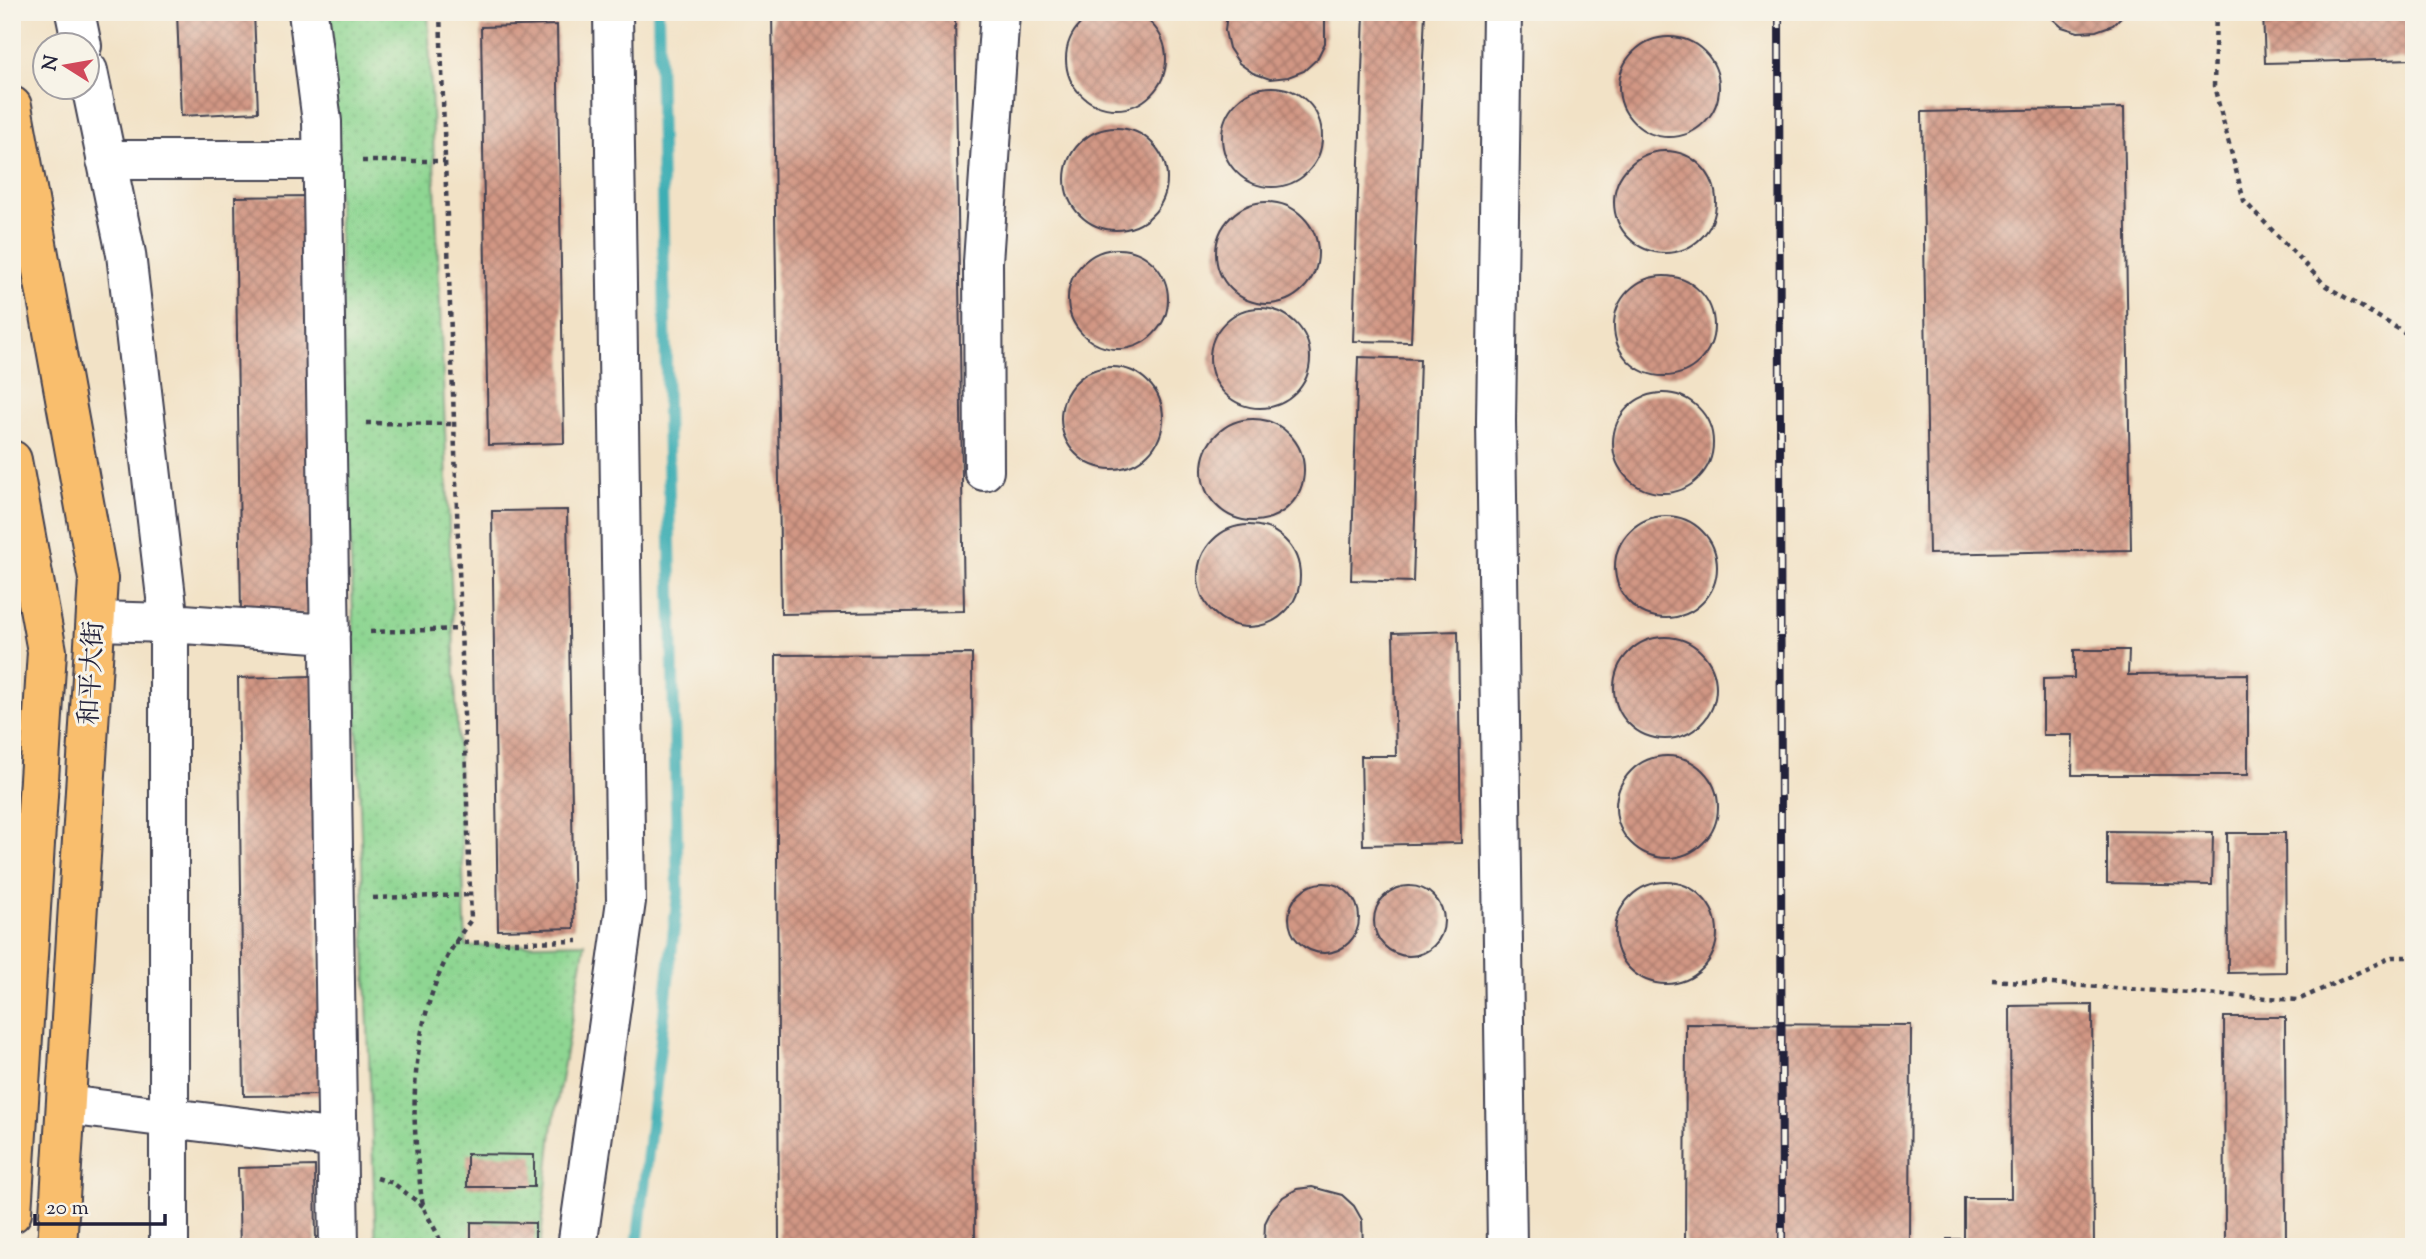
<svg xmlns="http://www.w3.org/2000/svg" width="2426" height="1259" font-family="'Sorts Mill Goudy','Noto Serif SC',serif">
  <defs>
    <pattern id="park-dots" width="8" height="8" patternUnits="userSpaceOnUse" patternTransform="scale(1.75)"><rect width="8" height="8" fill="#8ed692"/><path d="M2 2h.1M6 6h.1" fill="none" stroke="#7ab77f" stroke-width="1.8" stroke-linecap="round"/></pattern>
    <pattern id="building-cross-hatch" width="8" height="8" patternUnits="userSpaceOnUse" patternTransform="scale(1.75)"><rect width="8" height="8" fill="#d29784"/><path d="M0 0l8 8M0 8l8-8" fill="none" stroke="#aa7b6d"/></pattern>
  </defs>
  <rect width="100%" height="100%" fill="#f7f3e8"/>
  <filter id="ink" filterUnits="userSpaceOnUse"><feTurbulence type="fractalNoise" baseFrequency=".0143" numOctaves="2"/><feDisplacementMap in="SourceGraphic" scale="14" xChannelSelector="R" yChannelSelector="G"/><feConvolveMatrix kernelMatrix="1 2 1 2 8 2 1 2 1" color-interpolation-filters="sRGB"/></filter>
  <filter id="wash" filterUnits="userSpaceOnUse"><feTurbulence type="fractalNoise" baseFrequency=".00686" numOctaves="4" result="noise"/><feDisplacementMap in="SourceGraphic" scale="28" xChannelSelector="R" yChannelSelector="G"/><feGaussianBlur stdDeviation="1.57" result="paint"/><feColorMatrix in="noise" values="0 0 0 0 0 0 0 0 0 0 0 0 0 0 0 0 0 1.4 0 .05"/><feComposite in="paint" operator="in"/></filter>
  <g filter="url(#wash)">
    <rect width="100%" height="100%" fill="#f2e2c6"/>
    <path fill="url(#park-dots)" stroke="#587c66" stroke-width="2" d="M 331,12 L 428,12 L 466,946 L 585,943 L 552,1131 L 540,1247 L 376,1247 Z"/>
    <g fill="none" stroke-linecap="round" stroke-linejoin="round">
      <path stroke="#3caeb4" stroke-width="12" d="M 637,1247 L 678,894 L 658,12"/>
    </g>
    <g id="blocks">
      <path fill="url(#building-cross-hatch)" d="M1066 59a50 50 0 1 1 100 0a50 50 0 1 1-100 0Z
        M 177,12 L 254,12 L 258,112 L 181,116 Z
        M 772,12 L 955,12 L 964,611 L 781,614 Z
        M 1227,12 L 1325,12 L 1325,43 L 1317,59 L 1304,71 L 1288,77 L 1270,79 L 1253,73 L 1239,63 L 1229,48 L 1225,31 Z
        M 1364,12 L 1425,12 L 1411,342 L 1353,341 Z
        M 2045,12 L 2126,12 L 2113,25 L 2096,31 L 2078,32 L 2062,27 Z
        M 2263,12 L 2414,12 L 2414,59 L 2265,63 Z
        M 557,25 L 564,443 L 488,445 L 481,27 Z
        M1619 87a50 50 0 1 1 100 0a50 50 0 1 1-100 0Z
        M1222 137a50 50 0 1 1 100 0a50 50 0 1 1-100 0Z
        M 2124,108 L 2131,550 L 1929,554 L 1922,112 Z
        M1065 179a51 51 0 1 1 102 0a51 51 0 1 1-102 0Z
        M1614 202a51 51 0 1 1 102 0a51 51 0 1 1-102 0Z
        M 310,196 L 317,614 L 241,615 L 235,197 Z
        M1216 253a51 51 0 1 1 102 0a51 51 0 1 1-102 0Z
        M1068 299a50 50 0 1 1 100 0a50 50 0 1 1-100 0Z
        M1614 326a50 50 0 1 1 100 0a50 50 0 1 1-100 0Z
        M1210 358a50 50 0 1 1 100 0a50 50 0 1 1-100 0Z
        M 1358,357 L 1420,359 L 1413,582 L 1351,580 Z
        M1061 418a51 51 0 1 1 102 0a51 51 0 1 1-102 0Z
        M1613 443a50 50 0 1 1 100 0a50 50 0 1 1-100 0Z
        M1202 470a51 51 0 1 1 102 0a51 51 0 1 1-102 0Z
        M 567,510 L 574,928 L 498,930 L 492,511 Z
        M1615 567a51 51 0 1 1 102 0a51 51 0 1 1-102 0Z
        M1198 576a51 51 0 1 1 102 0a51 51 0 1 1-102 0Z
        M 1458,631 L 1461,843 L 1363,845 L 1361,756 L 1396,756 L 1393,633 Z
        M1614 688a51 51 0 1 1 102 0a51 51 0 1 1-102 0Z
        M 2074,650 L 2129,650 L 2128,675 L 2248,674 L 2248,775 L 2072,775 L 2073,735 L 2043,735 L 2043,679 L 2074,678 Z
        M 972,654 L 975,1247 L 779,1247 L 776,655 Z
        M 313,676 L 320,1095 L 244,1096 L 238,678 Z
        M1616 807a51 51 0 1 1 102 0a51 51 0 1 1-102 0Z
        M 2107,831 L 2213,832 L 2212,885 L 2107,883 Z
        M 2227,833 L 2285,833 L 2286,972 L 2228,973 Z
        M1615 933a51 51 0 1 1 102 0a51 51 0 1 1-102 0Z
        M1289 918a35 35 0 1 1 70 0a35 35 0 1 1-70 0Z
        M1374 921a35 35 0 1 1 70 0a35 35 0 1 1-70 0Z
        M 2092,1005 L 2094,1247 L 1947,1247 L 1947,1239 L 1964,1239 L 1964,1198 L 2011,1198 L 2010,1006 Z
        M 2224,1017 L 2285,1017 L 2286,1247 L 2225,1247 Z
        M 1686,1024 L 1911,1025 L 1910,1247 L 1685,1247 Z
        M 467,1154 L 534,1155 L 534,1187 L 467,1187 Z
        M 315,1166 L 316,1247 L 240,1247 L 238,1168 Z
        M 1312,1187 L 1342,1195 L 1354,1206 L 1362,1220 L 1363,1247 L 1264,1247 L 1265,1223 L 1272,1209 L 1283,1197 L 1297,1189 Z
        M 471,1222 L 535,1223 L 535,1247 L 471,1247 Z"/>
    </g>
  </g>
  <g filter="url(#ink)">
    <use href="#blocks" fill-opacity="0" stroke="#413f50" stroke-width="2"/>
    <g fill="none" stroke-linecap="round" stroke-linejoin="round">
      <defs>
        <path id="minor" d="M 75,12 L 82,46
          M 308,12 L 322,122 L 339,1247
          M 1502,12 L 1496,421 L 1507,1247
          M 88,71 L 126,254 L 169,623 L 169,1247
          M 106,160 L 323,160
          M 984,471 L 983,262 L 1000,12
          M 96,621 L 169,623 L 330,634
          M 66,1105 L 338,1139
          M 577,1247 L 626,901 L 613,12"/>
        <path id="major" d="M 12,106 L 98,579 L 57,1247
          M 12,460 L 47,651 L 12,1213"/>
      </defs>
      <use href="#minor" stroke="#413f50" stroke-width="42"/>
      <use href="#major" stroke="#413f50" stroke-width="42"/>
      <path stroke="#413f50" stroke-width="4.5" stroke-dasharray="5 5" stroke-linecap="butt" d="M 440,12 L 471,920 C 418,987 408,1082 418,1165 C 420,1179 420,1195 424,1208 C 429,1221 439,1233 442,1247
        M 2216,12 L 2214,86 L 2244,201 L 2326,286 L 2414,338
        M 362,161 L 445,161
        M 366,423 L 454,424
        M 370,632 L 461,629
        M 373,898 L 471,895
        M 454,943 L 578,941
        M 1992,980 L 2298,1000 L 2392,957 L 2414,957
        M 377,1178 L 393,1183 L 423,1206"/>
      <use href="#minor" stroke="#fff" stroke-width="38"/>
      <use href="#major" stroke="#f9be6d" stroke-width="38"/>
      <defs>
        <path id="rail" d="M 1779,12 L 1782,1247"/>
      </defs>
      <use href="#rail" stroke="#22223b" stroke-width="8"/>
      <use href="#rail" stroke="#f7f3e8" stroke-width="5" stroke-dasharray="16" stroke-linecap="butt"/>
    </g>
  </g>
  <g text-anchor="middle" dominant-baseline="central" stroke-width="6" stroke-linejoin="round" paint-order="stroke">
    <g font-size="26" fill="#22223b" stroke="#f7f3e8">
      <text transform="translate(93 673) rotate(-87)">和平大街</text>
    </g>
  </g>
  <rect width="2426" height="1259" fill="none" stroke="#f7f3e8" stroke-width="42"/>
  <g transform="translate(66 66) rotate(281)"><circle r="33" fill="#f7f3e8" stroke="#a29fa3" stroke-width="2"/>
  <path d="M0-5L12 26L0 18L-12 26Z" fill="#d1495b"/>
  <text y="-10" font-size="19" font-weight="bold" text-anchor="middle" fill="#22223b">N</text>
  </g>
  <path d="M35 1214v10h130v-10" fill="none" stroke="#22223b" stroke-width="3.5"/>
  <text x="46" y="1214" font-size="21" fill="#22223b" stroke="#f7f3e8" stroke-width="5" paint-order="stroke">20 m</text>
</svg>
